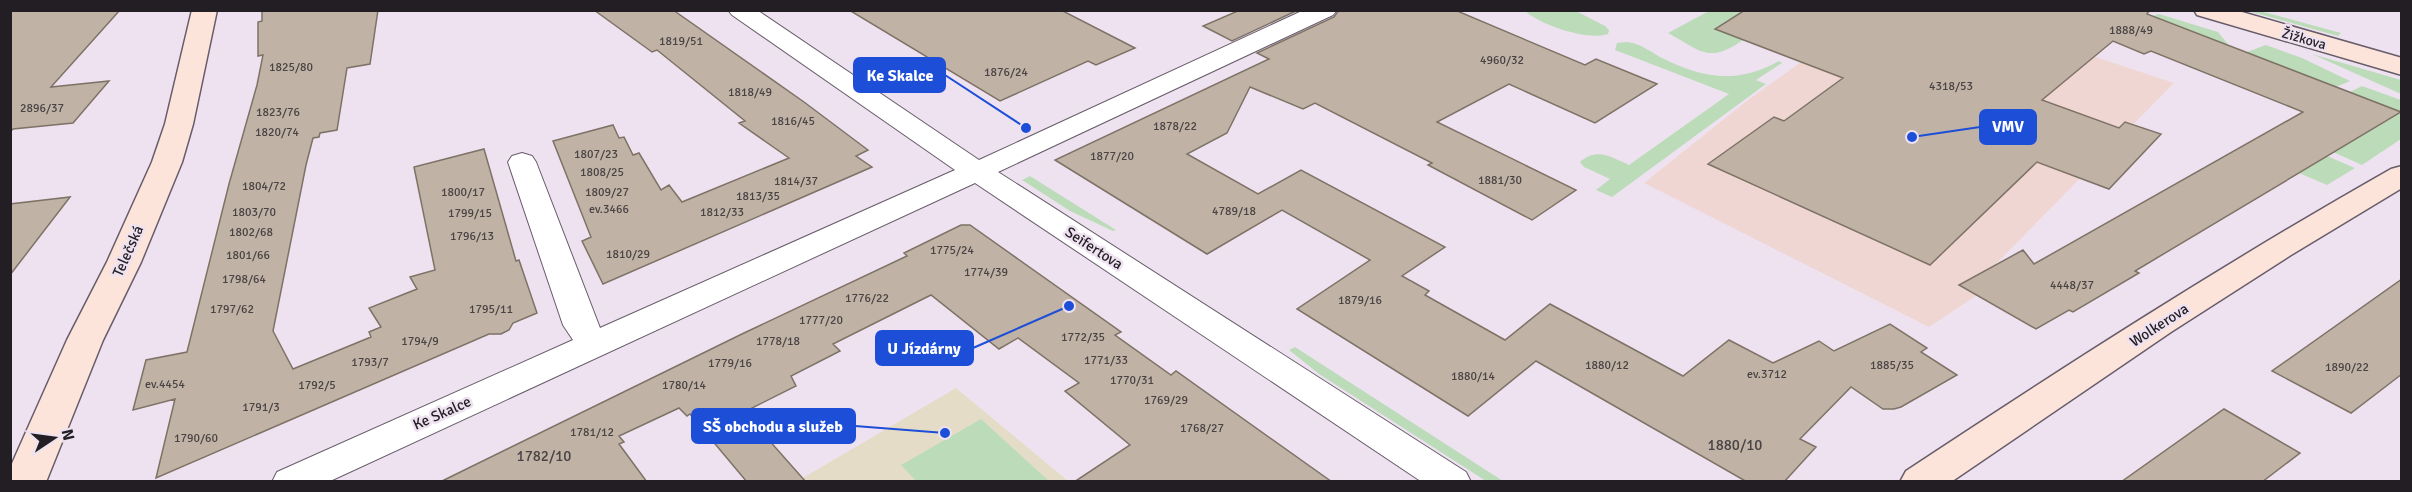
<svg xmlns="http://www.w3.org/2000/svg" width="2412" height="492" font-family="Signika,sans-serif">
  <rect width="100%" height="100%" fill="#eee2f1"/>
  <path fill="#f0d6d2" d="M 1958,11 L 2174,83 L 1993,267 L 2010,277 L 1977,295 L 1929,327 L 1644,183 L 1748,100 L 1804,60 Z"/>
  <path fill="#e5dcc7" d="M 956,388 L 1068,481 L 796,482 Z"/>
  <path fill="#bcdcb9" d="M 1525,11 L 1576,11 L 1605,26 L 1609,30 L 1608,34 C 1587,41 1541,25 1525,11 Z
    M 1709,11 L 1745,11 L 1715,29 L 1743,40 C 1709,64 1701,51 1668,33 Z
    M 2248,11 L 2260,11 L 2341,33 L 2338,36 Z
    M 2159,14 L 2218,32 L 2231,48 L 2134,22 Z
    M 1627,42 C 1639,43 1650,51 1660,57 C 1702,78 1736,85 1779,61 L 1782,63 L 1756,80 L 1766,84 L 1612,197 L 1596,190 L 1610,179 L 1584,167 L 1580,162 C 1597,147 1611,157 1629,165 L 1729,94 L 1615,50 L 1617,43 Z
    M 2266,45 L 2302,58 L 2350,81 L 2336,87 L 2236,56 Z
    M 2312,54 L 2401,80 L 2401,94 Z
    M 2362,86 L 2401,100 L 2402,112 L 2350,92 Z
    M 2401,113 L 2401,139 L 2362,165 L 2333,152 Z
    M 2327,156 L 2355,168 L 2327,185 L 2299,173 Z
    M 1030,176 L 1116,230 L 1113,231 L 1070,211 L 1022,180 Z
    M 1295,347 L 1503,481 L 1486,481 L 1319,374 L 1289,350 Z
    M 981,419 L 1049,481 L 916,481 L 901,465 Z"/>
  <path fill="#c0b3a6" stroke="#7e7266" stroke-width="1.5" d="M 10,10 L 120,10 L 51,87 L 109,81 L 73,123 L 13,129 L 10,132 Z
    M 262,10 L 378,10 L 370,64 L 347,68 L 337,130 L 320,133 L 319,137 L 313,138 L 306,165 L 273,331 L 293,369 L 371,337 L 369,332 L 381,327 L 369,308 L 417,289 L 410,277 L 435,270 L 414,167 L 484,149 L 516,261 L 519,260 L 537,313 L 513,323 L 509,330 L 501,334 L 489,334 L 156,478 L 175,399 L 133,410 L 146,360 L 187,352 L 229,184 L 257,85 L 263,55 L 258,56 L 258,22 L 262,21 Z
    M 594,10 L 673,10 L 804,102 L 868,150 L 856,156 L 872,167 L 603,284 L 582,241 L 591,237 L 553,141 L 613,125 L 619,138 L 624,137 L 633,155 L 639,153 L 661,190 L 669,185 L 682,202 L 789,158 L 739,123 L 745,121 L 657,50 L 652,52 Z
    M 849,10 L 1061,10 L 1135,48 L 1096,65 L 1088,61 L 1000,101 Z
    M 1240,10 L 1298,10 L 1232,41 L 1203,26 Z
    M 1339,10 L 1455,10 L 1585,65 L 1596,59 L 1657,84 L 1595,123 L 1509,84 L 1437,122 L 1576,190 L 1532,220 L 1428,165 L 1432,163 L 1315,103 L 1303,109 L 1250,87 L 1227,133 L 1187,154 L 1258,194 L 1301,170 L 1445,247 L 1402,276 L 1429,291 L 1425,295 L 1505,340 L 1550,304 L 1683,376 L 1729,340 L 1773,363 L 1819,341 L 1834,351 L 1890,324 L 1927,348 L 1921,352 L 1957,375 L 1901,407 L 1894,409 L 1883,409 L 1851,387 L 1800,439 L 1816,447 L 1784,482 L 1747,482 L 1536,361 L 1468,416 L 1297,309 L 1370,260 L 1282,210 L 1207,254 L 1055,160 L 1269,59 L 1257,53 L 1334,17 Z
    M 1745,10 L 2150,10 L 2147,14 L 2401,112 L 2135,271 L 2139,273 L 2073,312 L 2069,310 L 2036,329 L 1959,285 L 2023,250 L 2034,264 L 2303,112 L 2151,51 L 2144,54 L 2113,41 L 2042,100 L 2119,128 L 2125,122 L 2161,134 L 2109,189 L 2037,162 L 1930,265 L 1708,164 L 1774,117 L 1784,121 L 1843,78 L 1715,29 Z
    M 70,197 L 10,275 L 10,204 Z
    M 961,225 L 970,225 L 1121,332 L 1115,335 L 1171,375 L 1176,371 L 1332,482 L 1074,482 L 1130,445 L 1065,391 L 1079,383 L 1018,338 L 999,349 L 931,295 L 833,344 L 840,351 L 791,376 L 796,386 L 744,412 L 806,482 L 747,482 L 690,414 L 687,416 L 679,408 L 619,436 L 624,442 L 619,444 L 647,482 L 440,482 L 744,333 L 907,256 L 904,253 Z
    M 2402,279 L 2402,374 L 2351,413 L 2272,371 Z
    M 2224,409 L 2300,453 L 2262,482 L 2121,482 Z"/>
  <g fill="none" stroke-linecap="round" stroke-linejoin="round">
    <defs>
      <path id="street" d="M 728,10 L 757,10 L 979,160 L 1304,10 L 1337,10 L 1333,15 L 998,172 L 1466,472 L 1471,482 L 1422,482 L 975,183 L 328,482 L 272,482 L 277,472 L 573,340 L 563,325 L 508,162 L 512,156 L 522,153 L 532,156 L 536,162 L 600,328 L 955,170 L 732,15 Z"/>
      <path id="secondary" d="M 192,10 L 217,10 L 193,124 L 182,162 L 141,262 L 103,340 L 46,482 L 10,482 L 10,468 L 67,340 L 107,262 L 152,162 L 165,124 Z
        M 2194,10 L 2235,10 L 2402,58 L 2402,75 L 2197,15 Z
        M 2402,166 L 2402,188 L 2291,255 L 2171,332 L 1951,482 L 1900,482 L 1906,471 C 2065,366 2225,263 2391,169 Z"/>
    </defs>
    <use href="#street" stroke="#675c69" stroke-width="2"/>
    <use href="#secondary" stroke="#675c69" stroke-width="3"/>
    <use href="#street" fill="#fff" fill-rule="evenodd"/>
    <use href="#secondary" fill="#fce4da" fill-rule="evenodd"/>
  </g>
  <g text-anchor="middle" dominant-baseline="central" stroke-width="5" stroke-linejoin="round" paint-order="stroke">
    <g font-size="12" fill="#4a4344">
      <text x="2131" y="30">1888/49</text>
      <text x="681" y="41">1819/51</text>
      <text x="1502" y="60">4960/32</text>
      <text x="291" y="67">1825/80</text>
      <text x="1006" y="72">1876/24</text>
      <text x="1951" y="86">4318/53</text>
      <text x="750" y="92">1818/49</text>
      <text x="42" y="108">2896/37</text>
      <text x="278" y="112">1823/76</text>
      <text x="793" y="121">1816/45</text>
      <text x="1175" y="126">1878/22</text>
      <text x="277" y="132">1820/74</text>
      <text x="596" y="154">1807/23</text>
      <text x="1112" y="156">1877/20</text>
      <text x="602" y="172">1808/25</text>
      <text x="1500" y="180">1881/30</text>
      <text x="796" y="181">1814/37</text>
      <text x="264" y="186">1804/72</text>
      <text x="463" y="192">1800/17</text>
      <text x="607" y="192">1809/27</text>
      <text x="758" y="196">1813/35</text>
      <text x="609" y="209">ev.3466</text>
      <text x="1234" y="211">4789/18</text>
      <text x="254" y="212">1803/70</text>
      <text x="722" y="212">1812/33</text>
      <text x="470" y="213">1799/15</text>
      <text x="251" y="232">1802/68</text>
      <text x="472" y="236">1796/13</text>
      <text x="952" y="250">1775/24</text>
      <text x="628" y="254">1810/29</text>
      <text x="248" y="255">1801/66</text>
      <text x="986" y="272">1774/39</text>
      <text x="244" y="279">1798/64</text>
      <text x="2072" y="285">4448/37</text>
      <text x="867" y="298">1776/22</text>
      <text x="1360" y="300">1879/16</text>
      <text x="232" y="309">1797/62</text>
      <text x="491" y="309">1795/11</text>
      <text x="821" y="320">1777/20</text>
      <text x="1083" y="337">1772/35</text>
      <text x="420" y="341">1794/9</text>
      <text x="778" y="341">1778/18</text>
      <text x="1106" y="360">1771/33</text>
      <text x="370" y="362">1793/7</text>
      <text x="730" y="363">1779/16</text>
      <text x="1607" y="365">1880/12</text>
      <text x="1892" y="365">1885/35</text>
      <text x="2347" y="367">1890/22</text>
      <text x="1767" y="374">ev.3712</text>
      <text x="1473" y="376">1880/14</text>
      <text x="1132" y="380">1770/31</text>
      <text x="165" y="384">ev.4454</text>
      <text x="317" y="385">1792/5</text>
      <text x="684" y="385">1780/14</text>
      <text x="1166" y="400">1769/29</text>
      <text x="261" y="407">1791/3</text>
      <text x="1202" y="428">1768/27</text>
      <text x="592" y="432">1781/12</text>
      <text x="196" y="438">1790/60</text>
    </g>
    <g font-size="14" fill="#231e24" stroke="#eee2f1">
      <text transform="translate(2304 39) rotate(16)">Žižkova</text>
    </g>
    <g font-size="15" fill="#231e24" stroke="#eee2f1">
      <text transform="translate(1094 248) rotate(33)">Seifertova</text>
      <text transform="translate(128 251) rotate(-66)">Telečská</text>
      <text transform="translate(2159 325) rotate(-33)">Wolkerova</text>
      <text transform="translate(442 413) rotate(-24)">Ke Skalce</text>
    </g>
    <g font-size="15" fill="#4a4344">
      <text x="1735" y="445">1880/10</text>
      <text x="544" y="456">1782/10</text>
    </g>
  </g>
  <path fill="none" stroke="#1d4ed8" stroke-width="2" d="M1026 128L945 75M1912 137L1980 127M1069 306L973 348M945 433L855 426"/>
  <g fill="#1d4ed8" stroke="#eee2f1" stroke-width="2">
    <circle cx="1026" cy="128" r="6"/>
    <circle cx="1912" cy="137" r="6"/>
    <circle cx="1069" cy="306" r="6"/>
    <circle cx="945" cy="433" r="6"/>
  </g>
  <g fill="#1d4ed8" stroke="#1d4ed8" stroke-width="2">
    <rect x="854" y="58" width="91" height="34" rx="6"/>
    <rect x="1980" y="110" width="56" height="34" rx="6"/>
    <rect x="876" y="331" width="97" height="34" rx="6"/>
    <rect x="692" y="409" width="163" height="34" rx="6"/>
  </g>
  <g font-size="16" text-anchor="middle" font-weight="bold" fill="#fff">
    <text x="900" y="81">Ke Skalce</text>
    <text x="2008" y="132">VMV</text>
    <text x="924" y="354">U Jízdárny</text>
    <text x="773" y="432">SŠ obchodu a služeb</text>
  </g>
  <rect width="2412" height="492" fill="none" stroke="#231e24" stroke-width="24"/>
  <g transform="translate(54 438) rotate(77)" stroke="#eee2f1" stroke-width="4.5" paint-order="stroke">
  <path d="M0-4.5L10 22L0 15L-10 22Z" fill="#231e24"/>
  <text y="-9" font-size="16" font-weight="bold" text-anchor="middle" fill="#231e24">N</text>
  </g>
</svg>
